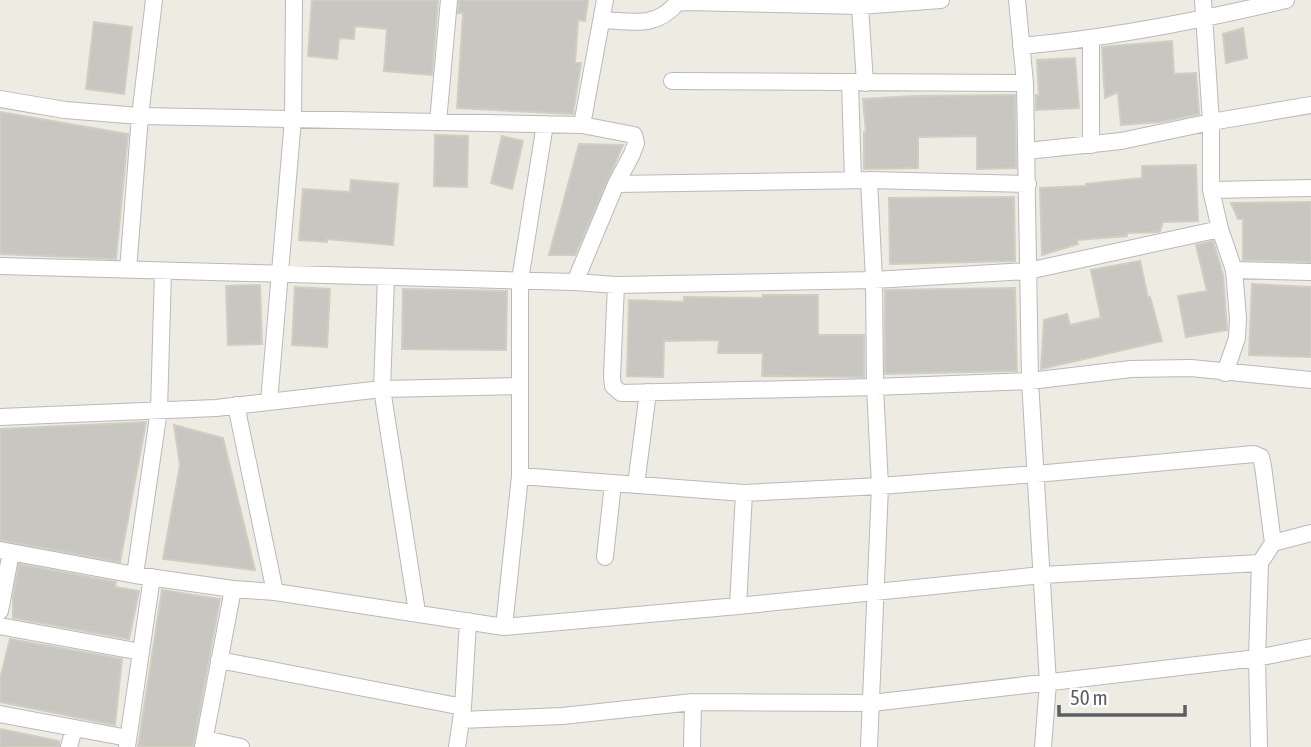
<svg xmlns="http://www.w3.org/2000/svg" width="1311" height="747" font-family="'Asap Condensed',sans-serif">
  <rect width="100%" height="100%" fill="#edebe2"/>
  <path fill="#c8c6c0" stroke="#d1cdc1" stroke-width="2" d="M 312,0 L 438,0 L 432,75 L 384,71 L 387,29 L 355,26 L 354,39 L 339,38 L 337,59 L 308,56 Z
    M 459,0 L 588,0 L 585,21 L 578,20 L 575,63 L 581,63 L 573,114 L 457,108 L 463,13 L 458,13 Z
    M 94,22 L 132,27 L 124,94 L 86,89 Z
    M 1243,28 L 1247,58 L 1226,63 L 1223,34 Z
    M 1172,41 L 1174,74 L 1196,73 L 1199,114 L 1160,122 L 1121,125 L 1118,92 L 1105,98 L 1102,47 Z
    M 1075,58 L 1079,108 L 1036,110 L 1036,95 L 1039,95 L 1037,60 Z
    M 1015,95 L 1016,168 L 977,169 L 977,136 L 918,137 L 918,168 L 864,169 L 864,132 L 866,132 L 863,99 L 913,96 Z
    M 0,112 L 128,134 L 116,259 L 0,254 Z
    M 435,135 L 468,136 L 467,187 L 434,186 Z
    M 502,136 L 523,141 L 512,189 L 491,183 Z
    M 579,144 L 623,145 L 575,255 L 549,255 Z
    M 1196,165 L 1198,221 L 1163,222 L 1160,231 L 1158,232 L 1127,233 L 1127,236 L 1077,240 L 1078,244 L 1042,255 L 1040,188 L 1086,186 L 1086,184 L 1142,178 L 1142,166 Z
    M 351,180 L 398,184 L 393,245 L 327,239 L 327,242 L 299,240 L 303,189 L 350,192 Z
    M 1014,197 L 1015,261 L 890,264 L 889,198 Z
    M 1311,202 L 1311,262 L 1243,260 L 1243,219 L 1238,219 L 1231,203 Z
    M 1213,241 L 1223,275 L 1227,330 L 1186,337 L 1178,296 L 1207,291 L 1196,245 Z
    M 1140,261 L 1148,298 L 1150,297 L 1162,341 L 1041,369 L 1044,320 L 1067,314 L 1070,325 L 1101,318 L 1091,270 Z
    M 1252,284 L 1311,287 L 1311,357 L 1249,355 Z
    M 260,285 L 262,344 L 228,345 L 226,286 Z
    M 295,287 L 330,289 L 327,347 L 292,345 Z
    M 1015,288 L 1017,371 L 885,374 L 885,290 Z
    M 403,289 L 507,291 L 506,350 L 402,349 Z
    M 763,295 L 818,295 L 818,335 L 864,335 L 864,377 L 762,376 L 763,353 L 718,353 L 719,340 L 664,341 L 663,377 L 627,376 L 629,300 L 684,302 L 684,297 L 763,298 Z
    M 146,422 L 120,562 L 0,540 L 0,429 Z
    M 174,425 L 223,438 L 255,570 L 163,559 L 180,465 Z
    M 19,564 L 116,582 L 115,587 L 139,591 L 129,639 L 13,618 L 13,597 Z
    M 162,590 L 220,599 L 193,747 L 138,747 Z
    M 10,639 L 122,659 L 115,725 L 0,702 L 0,679 Z
    M 0,729 L 59,741 L 59,747 L 0,747 Z"/>
  <g fill="none" stroke-linecap="round" stroke-linejoin="round">
    <defs>
      <path id="minor" d="M 1017,0 L 1025,83 L 1030,381 L 1048,683 L 1043,747
        M 1203,0 L 1211,122 L 1211,190 L 1220,229 L 1234,270 L 1238,318 L 1237,338 L 1225,373
        M 860,6 L 865,83
        M 602,20 C 632,21 655,29 677,3 L 686,2 L 860,6 L 941,0
        M 1091,40 L 1091,145
        M 1021,46 C 1111,38 1198,21 1286,0
        M 672,81 L 1025,83
        M 850,83 L 853,180
        M 0,99 L 65,110 L 140,116 L 582,125 L 634,135 L 636,143 L 632,154 L 616,184 L 575,282
        M 438,122 L 449,0
        M 582,125 L 605,0
        M 1027,151 L 1121,141 L 1211,122 L 1311,105
        M 869,180 L 874,280 L 875,387 L 880,486 L 869,747
        M 616,184 L 869,180 L 1028,184
        M 1211,190 L 1311,188
        M 0,266 L 575,282 L 616,285 L 874,280 L 1028,271 L 1220,229
        M 128,270 L 140,116 L 154,0
        M 1234,270 L 1311,272
        M 386,277 L 382,389 L 417,612
        M 616,285 L 612,376 L 613,386 L 621,393 L 875,387 L 1030,381 L 1131,369 L 1191,368 L 1311,380
        M 269,402 L 293,119 L 294,0
        M 236,405 L 275,592
        M 0,417 L 216,408 L 382,389 L 519,386
        M 520,476 L 744,493 L 880,486 L 1036,474 L 1254,454 L 1261,457 L 1263,466 L 1273,543 L 1260,563 L 1257,658 L 1259,747
        M 636,485 L 648,392
        M 1273,543 L 1311,533
        M 0,550 L 135,575 L 233,589 L 275,592 L 504,627 L 738,606 L 1042,575 L 1260,563
        M 605,557 L 613,483
        M 135,575 L 159,410 L 163,271
        M 738,606 L 744,493
        M 0,611 L 11,552
        M 0,626 L 141,652
        M 504,627 L 520,476 L 520,280 L 545,124
        M 219,660 L 463,707
        M 0,714 L 128,738
        M 461,720 L 562,716 L 693,702 L 872,703 L 1257,658 L 1311,647
        M 205,739 L 241,747
        M 69,747 L 74,728
        M 127,747 L 152,577
        M 203,747 L 233,589
        M 457,747 L 463,707 L 468,621
        M 692,747 L 693,702"/>
    </defs>
    <use href="#minor" stroke="#b8b9be" stroke-width="18"/>
    <use href="#minor" stroke="#fff" stroke-width="16"/>
  </g>
  <path d="M1059 705v10h126v-10" fill="none" stroke="#5b5e62" stroke-width="3.5"/>
  <text x="1070" y="705" font-size="21" fill="#5b5e62" stroke="#ffffff" stroke-width="5" paint-order="stroke">50 m</text>
</svg>
